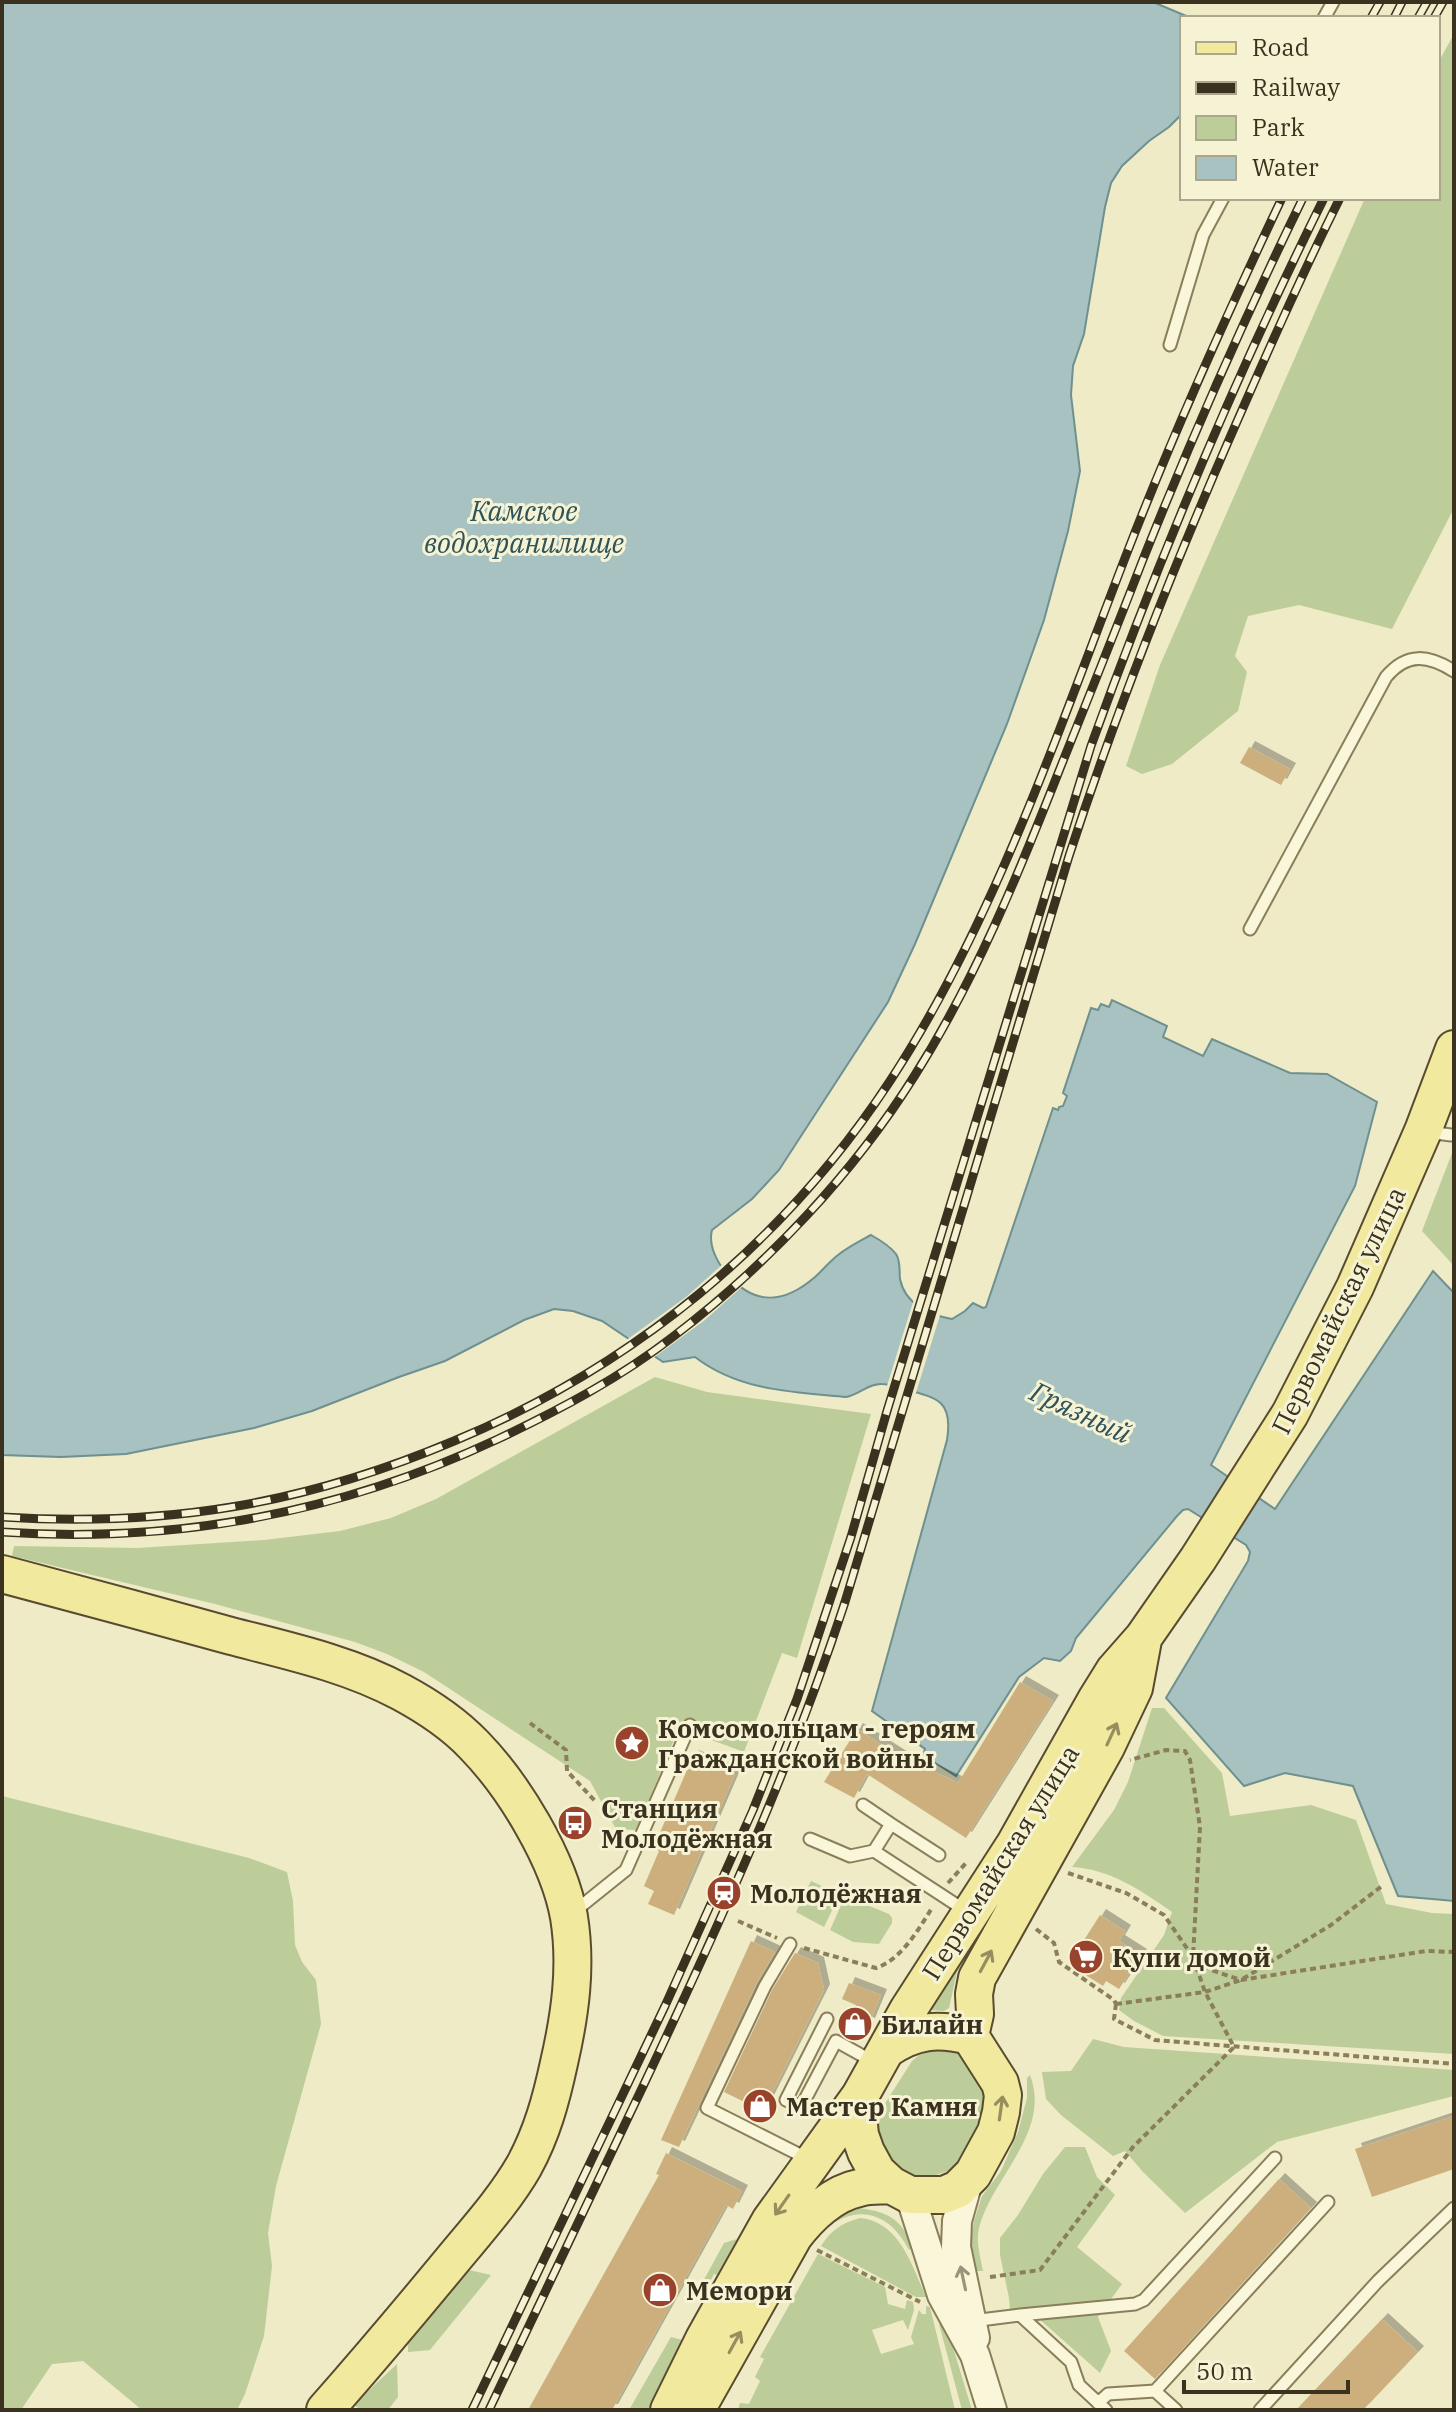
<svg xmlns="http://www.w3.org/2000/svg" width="1456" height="2412" font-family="'IBM Plex Serif',serif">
  <defs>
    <filter id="shadow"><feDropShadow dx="6" dy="-6" stdDeviation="0" flood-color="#0004"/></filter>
  </defs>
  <rect width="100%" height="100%" fill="#eeebc6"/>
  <path fill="#bccd99" d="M 1454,34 L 1454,508 L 1392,629 L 1299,605 L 1248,616 L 1235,656 L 1247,672 L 1238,711 L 1172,764 L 1142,774 L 1126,766 L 1160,665 L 1365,198 L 1438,198 L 1438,63 Z
    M 1454,1148 L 1454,1266 L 1422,1231 Z
    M 655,1377 L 707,1392 L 871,1414 L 797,1658 L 782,1653 L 744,1752 L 679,1728 L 636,1830 L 616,1829 L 590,1781 L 424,1672 L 387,1654 L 355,1642 L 215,1604 L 12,1556 L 14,1546 L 137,1548 L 264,1540 L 340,1531 L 391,1518 L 436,1499 Z
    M 1152,1708 L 1164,1708 L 1222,1773 L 1230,1816 L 1311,1805 L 1356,1820 L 1386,1904 L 1432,1913 L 1454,1914 L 1454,2054 L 1163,2036 L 1134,2021 L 1119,2010 L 1121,1998 L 1164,1935 L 1172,1912 C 1142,1891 1110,1869 1072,1867 L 1114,1810 L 1128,1782 Z
    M 2,1796 L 249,1858 L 287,1872 L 293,1901 L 295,1945 L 302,1962 L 316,1980 L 321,2024 L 276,2186 L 268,2233 L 272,2266 L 264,2336 L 245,2394 L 237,2410 L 142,2410 L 83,2361 L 52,2364 L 21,2410 L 2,2410 Z
    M 1017,1868 L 957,1972 L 949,2008 L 944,2011 L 929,2010 Z
    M 811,1881 L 837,1893 L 838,1898 L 824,1927 L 796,1912 Z
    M 852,1899 L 889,1914 L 892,1918 L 892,1923 L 879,1944 L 853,1942 L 830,1930 L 842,1903 L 849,1905 Z
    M 1093,2039 L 1124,2047 L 1454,2070 L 1454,2096 L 1277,2142 L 1185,2213 L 1143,2172 L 1125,2151 L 1113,2156 L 1061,2115 L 1046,2099 L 1042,2072 L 1071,2071 Z
    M 936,2047 L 963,2051 L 989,2094 L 979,2127 L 962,2160 L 948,2171 L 924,2179 L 908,2177 L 892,2168 L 875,2128 L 879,2113 L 912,2061 L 923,2052 Z
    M 1030,2075 C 1053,2134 986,2182 978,2234 C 977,2246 981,2260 983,2271 L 975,2271 L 970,2244 L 974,2221 L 982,2196 L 1001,2171 L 1018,2132 L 1027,2098 L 1027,2078 Z
    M 1065,2147 L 1085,2147 L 1097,2177 L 1115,2195 L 1077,2247 L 1122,2284 L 1098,2317 L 1111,2351 L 1100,2373 L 1028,2309 L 1011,2321 L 1009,2298 L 1000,2255 L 1000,2238 L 1018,2215 L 1043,2174 Z
    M 856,2208 C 887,2211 901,2218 913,2247 L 909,2250 C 885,2203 842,2204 812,2244 L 807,2241 L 848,2210 Z
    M 860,2218 C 900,2222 912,2266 926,2297 L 916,2297 L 821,2246 C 831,2230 842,2223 860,2218 Z
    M 737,2239 L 717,2275 L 714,2274 L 699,2302 L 694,2298 L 724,2243 Z
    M 818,2254 L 885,2287 L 888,2304 L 905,2309 L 907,2300 L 913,2302 L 914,2310 L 908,2330 L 903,2320 L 872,2330 L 881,2354 L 914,2344 L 911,2337 L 919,2310 L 922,2314 L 926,2314 L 926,2306 L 930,2307 L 955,2410 L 738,2410 L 740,2403 L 749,2404 L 760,2381 L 755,2377 L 764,2359 L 760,2357 Z
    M 469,2270 L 491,2275 L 430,2350 L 408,2352 L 408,2334 Z
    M 945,2321 L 972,2410 L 962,2410 L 939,2324 Z
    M 671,2337 L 682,2340 L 685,2345 L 650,2410 L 629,2410 Z
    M 397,2364 L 398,2397 L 388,2410 L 362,2410 L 353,2405 Z"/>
  <path fill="#a7c2c0" stroke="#6e908f" stroke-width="2" d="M 2,2 L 1153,2 L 1191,18 L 1182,18 L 1182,114 L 1169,127 L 1149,141 L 1122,166 L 1111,183 L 1105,207 L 1084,334 L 1073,366 L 1071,395 L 1080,471 L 1068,531 L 1044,620 L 1007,724 L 915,944 L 888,1002 L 779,1170 L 752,1199 L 712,1230 C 708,1245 717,1263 728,1275 C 756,1307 785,1303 815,1277 C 823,1270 830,1261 838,1255 C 848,1247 860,1241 871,1235 C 880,1240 890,1246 896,1254 C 901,1262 899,1271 900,1279 C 905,1304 929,1315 952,1319 L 965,1311 L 973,1303 L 983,1308 L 986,1307 L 1053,1108 L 1058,1110 L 1059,1107 L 1063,1106 L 1067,1096 L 1063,1093 L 1091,1008 L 1098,1010 L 1101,1004 L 1109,1007 L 1112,1000 L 1167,1026 L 1163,1037 L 1203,1056 L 1212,1039 L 1290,1073 L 1327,1074 L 1377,1102 L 1355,1186 L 1211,1465 L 1275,1509 L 1433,1271 L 1454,1293 L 1454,1901 L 1398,1896 L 1353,1786 L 1285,1773 L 1244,1786 L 1166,1698 L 1248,1561 L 1250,1552 L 1246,1545 L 1188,1509 L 1183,1510 L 1177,1516 L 1076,1638 L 1071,1651 L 1060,1661 L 1044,1658 L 1019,1677 L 956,1776 L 923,1755 L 925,1749 L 872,1711 L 947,1440 C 953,1402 939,1398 907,1390 C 899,1388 890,1384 882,1384 C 869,1383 859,1395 846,1397 C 793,1392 739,1391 695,1357 L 663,1362 L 602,1321 L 573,1311 L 554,1309 L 524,1320 L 445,1361 L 399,1377 L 312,1411 L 254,1428 L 126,1454 L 61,1457 L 2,1455 Z"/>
  <path fill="#eeebc6" d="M 724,1263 L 744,1285 L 705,1320 L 652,1359 L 625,1341 L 686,1297 Z
    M 914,1299 L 941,1312 L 915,1396 L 886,1389 Z"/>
  <path fill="#ccaf7c" filter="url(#shadow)" d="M 1249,747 L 1290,769 L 1281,785 L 1240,763 Z
    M 1020,1682 L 1053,1701 L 966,1838 L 867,1774 L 854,1798 L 824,1782 L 857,1729 L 913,1765 L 916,1763 L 958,1783 Z
    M 693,1756 L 735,1774 L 674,1915 L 648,1904 L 654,1891 L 644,1886 L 659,1851 L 653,1849 Z
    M 1100,1915 L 1125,1931 L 1119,1941 L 1141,1955 L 1119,1989 L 1106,1981 L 1103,1986 L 1081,1972 L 1084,1967 L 1072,1959 Z
    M 751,1941 L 775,1952 L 757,1982 L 679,2147 L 661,2140 Z
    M 795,1953 L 818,1963 L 824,1990 L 763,2111 L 724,2092 L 772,1990 Z
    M 849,1983 L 881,1995 L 869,2024 L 852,2017 L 856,2005 L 842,1999 Z
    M 1454,2116 L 1454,2169 L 1372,2197 L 1355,2149 Z
    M 666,2153 L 742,2191 L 733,2209 L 726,2205 L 612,2410 L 528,2410 L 659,2175 L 656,2174 Z
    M 1279,2179 L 1311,2208 L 1155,2379 L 1124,2351 Z
    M 1382,2319 L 1418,2352 L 1363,2410 L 1296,2410 Z"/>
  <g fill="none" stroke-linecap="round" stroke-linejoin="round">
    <defs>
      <path id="service" d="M 1324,18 L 1333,2
        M 1170,345 L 1203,235 L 1223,198
        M 1250,929 L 1386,677 C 1407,652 1428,655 1454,671
        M 1428,1132 L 1451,1135
        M 863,1805 L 891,1824
        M 810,1839 L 850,1856 L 874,1851
        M 939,1855 L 891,1824 L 874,1851 L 966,1911
        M 575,1911 L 626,1870 L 690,1725
        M 790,1944 L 765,1986 L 707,2108 L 810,2160
        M 827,2019 L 786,2100 L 801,2107 L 836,2041 L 872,2061
        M 1020,2315 L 1135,2304 L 1144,2300 L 1275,2158
        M 972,2321 L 1020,2315 L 1071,2362 L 1079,2385 L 1106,2410
        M 1098,2403 L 1108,2394 L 1155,2391
        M 1176,2410 L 1155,2391 L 1328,2202
        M 1260,2410 L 1378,2281 L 1454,2208"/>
      <path id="tertiary" d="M 969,2178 L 957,2221 L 956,2247 L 975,2338
        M 910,2195 L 942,2295 L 975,2355 L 992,2410"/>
      <path id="primary" d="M 2,1574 C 78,1594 155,1615 231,1636 C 289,1651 349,1664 401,1692 C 427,1706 454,1724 474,1745 C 514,1786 559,1860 569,1917 C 577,1967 570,2015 559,2063 C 551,2100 542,2133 524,2166 C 505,2199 478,2229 454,2258 C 412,2309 369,2360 325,2410
        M 970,2036 L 975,2014 L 974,1994 L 977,1978 L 1106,1747 L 1134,1688 L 1143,1640
        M 887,2049 C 915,2030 937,2028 970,2036 L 1000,2083 L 1003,2095 L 1001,2112 L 996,2132 L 973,2174 L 958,2189 L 944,2195 L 910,2195 L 891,2185 L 877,2172 L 866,2152 L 860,2135 L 858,2115 L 860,2096 L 908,2010 L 1015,1844 L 1096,1700 L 1114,1671 L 1143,1638 L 1198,1559 L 1290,1414 L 1355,1287 L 1423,1131 L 1454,1049
        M 669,2410 L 704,2339 L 770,2221 L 860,2096
        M 696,2410 L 794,2236 C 809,2216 833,2193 859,2188 C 869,2185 881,2186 891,2185"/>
    </defs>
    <use href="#service" stroke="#8a7e5b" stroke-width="15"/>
    <use href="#tertiary" stroke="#8a7e5b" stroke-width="32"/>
    <use href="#primary" stroke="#584b30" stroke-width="40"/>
    <path stroke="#8a7e5b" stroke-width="4" stroke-dasharray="6 4" stroke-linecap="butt" d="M 530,1723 L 566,1750 L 567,1771 L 595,1801
      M 1068,1873 L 1126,1893 L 1164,1915 L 1193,1957 L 1211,1970 L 1241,1980 L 1426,1951 L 1454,1952
      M 948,1883 L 966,1863
      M 738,1921 L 777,1938
      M 1036,1929 L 1054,1943 L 1059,1962 L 1114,2000 L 1116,2004
      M 804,1948 L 876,1968 C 902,1959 918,1930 932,1908
      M 1116,2004 L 1114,2019 L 1155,2040 L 1454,2064
      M 1116,2004 L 1205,1992 L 1241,1980 L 1331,1925 L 1382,1886
      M 817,2250 L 920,2302
      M 990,2277 L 1040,2270 L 1133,2147 L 1234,2047 L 1205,1992 L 1193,1957 L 1200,1827 L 1190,1760 L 1185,1751 L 1166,1750 L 1130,1760"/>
    <use href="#service" stroke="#f9f6d9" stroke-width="11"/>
    <use href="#tertiary" stroke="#f9f6d9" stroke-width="28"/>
    <use href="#primary" stroke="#f1e99e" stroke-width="36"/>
    <defs>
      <path id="rail" d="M 1371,18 L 1380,2
        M 1394,18 L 1402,2
        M 1418,18 L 1427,2
        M 1434,18 L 1443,2
        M 2,1517 C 167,1527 302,1505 454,1441 C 632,1367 784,1243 890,1081 C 994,922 1057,734 1125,558 C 1172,436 1226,316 1282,198
        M 2,1532 C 176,1544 340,1513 498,1439 C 559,1410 620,1378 674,1336 C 766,1266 854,1173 915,1075 C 975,980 1018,875 1059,771 C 1087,701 1115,632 1142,562 C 1191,439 1245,317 1303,198
        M 472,2410 L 665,2006 L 753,1810 L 797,1699 L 851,1537 L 887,1411 L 1091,746 C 1158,560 1236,376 1324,198
        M 489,2410 C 541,2301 593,2191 645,2082 C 719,1925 791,1767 845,1602 L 1069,856 C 1115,715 1169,578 1228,442 C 1264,360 1300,278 1340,198"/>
    </defs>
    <use href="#rail" stroke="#3a321f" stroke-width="9"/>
    <use href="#rail" stroke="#f6f3d5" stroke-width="6" stroke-dasharray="18" stroke-linecap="butt"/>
  </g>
  <defs><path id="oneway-shaft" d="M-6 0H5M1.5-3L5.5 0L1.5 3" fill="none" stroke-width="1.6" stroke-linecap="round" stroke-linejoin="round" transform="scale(2)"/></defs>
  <g stroke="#968e5e">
    <use href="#oneway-shaft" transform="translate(1112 1734) rotate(-65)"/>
    <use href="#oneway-shaft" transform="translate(986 1961) rotate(-62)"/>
    <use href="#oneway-shaft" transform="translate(1001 2108) rotate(-82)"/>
    <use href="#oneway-shaft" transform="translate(782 2205) rotate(125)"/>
    <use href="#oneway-shaft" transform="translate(735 2342) rotate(-61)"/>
  </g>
  <use stroke="#9a947c" href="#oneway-shaft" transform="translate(963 2278) rotate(-102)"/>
  <defs>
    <symbol id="sight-disc" viewBox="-11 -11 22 22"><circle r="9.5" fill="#99422c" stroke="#f6f3d5"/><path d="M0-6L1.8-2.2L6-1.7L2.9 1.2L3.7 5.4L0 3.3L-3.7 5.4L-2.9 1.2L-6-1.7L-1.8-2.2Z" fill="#fff"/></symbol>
    <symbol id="bus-disc" viewBox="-11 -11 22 22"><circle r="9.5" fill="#99422c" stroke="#f6f3d5"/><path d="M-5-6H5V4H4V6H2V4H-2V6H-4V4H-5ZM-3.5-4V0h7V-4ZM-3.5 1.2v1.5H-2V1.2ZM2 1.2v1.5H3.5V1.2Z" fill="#fff"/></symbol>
    <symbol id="station-disc" viewBox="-11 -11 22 22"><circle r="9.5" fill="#99422c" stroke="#f6f3d5"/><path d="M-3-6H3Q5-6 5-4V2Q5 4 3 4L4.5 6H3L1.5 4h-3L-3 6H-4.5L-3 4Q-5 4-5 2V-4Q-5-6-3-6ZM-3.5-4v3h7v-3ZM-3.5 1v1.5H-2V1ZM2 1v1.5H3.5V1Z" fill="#fff"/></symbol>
    <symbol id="supermarket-disc" viewBox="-11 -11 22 22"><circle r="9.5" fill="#99422c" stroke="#f6f3d5"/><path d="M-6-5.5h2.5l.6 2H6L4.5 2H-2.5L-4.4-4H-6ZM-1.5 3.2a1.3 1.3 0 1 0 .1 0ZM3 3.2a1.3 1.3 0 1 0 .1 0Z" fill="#fff"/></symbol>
    <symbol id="shop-disc" viewBox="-11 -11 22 22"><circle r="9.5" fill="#99422c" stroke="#f6f3d5"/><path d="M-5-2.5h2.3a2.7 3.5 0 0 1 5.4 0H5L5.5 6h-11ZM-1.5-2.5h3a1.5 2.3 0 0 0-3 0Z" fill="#fff"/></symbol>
  </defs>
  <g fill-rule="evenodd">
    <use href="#sight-disc" x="612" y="1723" width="40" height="40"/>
    <use href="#bus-disc" x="555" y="1803" width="40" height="40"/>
    <use href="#station-disc" x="704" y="1873" width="40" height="40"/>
    <use href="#supermarket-disc" x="1066" y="1937" width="40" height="40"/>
    <use href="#shop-disc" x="835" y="2004" width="40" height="40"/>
    <use href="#shop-disc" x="740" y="2086" width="40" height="40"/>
    <use href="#shop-disc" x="640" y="2270" width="40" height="40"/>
  </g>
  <g text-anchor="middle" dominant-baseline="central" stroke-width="6" stroke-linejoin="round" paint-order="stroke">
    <g font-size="26" fill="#3a321f" stroke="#f6f3d5">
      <text transform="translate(1338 1310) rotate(-64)">Первомайская улица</text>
      <text transform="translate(1000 1862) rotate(-58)">Первомайская улица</text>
    </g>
    <g font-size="26" font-weight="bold" fill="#3a321f" stroke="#f6f3d5" text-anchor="start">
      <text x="658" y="1728">Комсомольцам - героям<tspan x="658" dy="30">Гражданской войны</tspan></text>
      <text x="601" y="1808">Станция<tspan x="601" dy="30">Молодёжная</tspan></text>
      <text x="750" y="1893">Молодёжная</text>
      <text x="1112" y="1957">Купи домой</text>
      <text x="881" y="2024">Билайн</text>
      <text x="786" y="2106">Мастер Камня</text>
      <text x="686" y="2290">Мемори</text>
    </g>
    <g font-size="28" font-style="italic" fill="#2f5359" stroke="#f6f3d5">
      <text x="524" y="510">Камское<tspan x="524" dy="32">водохранилище</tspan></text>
      <text transform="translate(1081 1412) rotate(25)">Грязный</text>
    </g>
  </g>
  <rect width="1456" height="2412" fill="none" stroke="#3a321f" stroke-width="8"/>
  <rect x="1180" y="16" width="260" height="184" fill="#f6f3d5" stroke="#aba68c" stroke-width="2"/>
  <rect x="1196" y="42" width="40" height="12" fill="#f1e99e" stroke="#aba68c" stroke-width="2"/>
  <text x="1252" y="56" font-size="24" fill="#3a321f">Road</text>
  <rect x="1196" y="82" width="40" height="12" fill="#3a321f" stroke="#aba68c" stroke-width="2"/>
  <text x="1252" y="96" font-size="24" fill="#3a321f">Railway</text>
  <rect x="1196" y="116" width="40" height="24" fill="#bccd99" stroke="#aba68c" stroke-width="2"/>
  <text x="1252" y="136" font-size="24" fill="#3a321f">Park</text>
  <rect x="1196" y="156" width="40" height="24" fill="#a7c2c0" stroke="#aba68c" stroke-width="2"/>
  <text x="1252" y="176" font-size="24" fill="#3a321f">Water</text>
  <path d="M1184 2380v12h164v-12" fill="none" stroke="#3a321f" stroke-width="4"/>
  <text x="1196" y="2380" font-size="24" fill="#3a321f" stroke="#f6f3d5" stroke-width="6" paint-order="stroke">50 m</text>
</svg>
